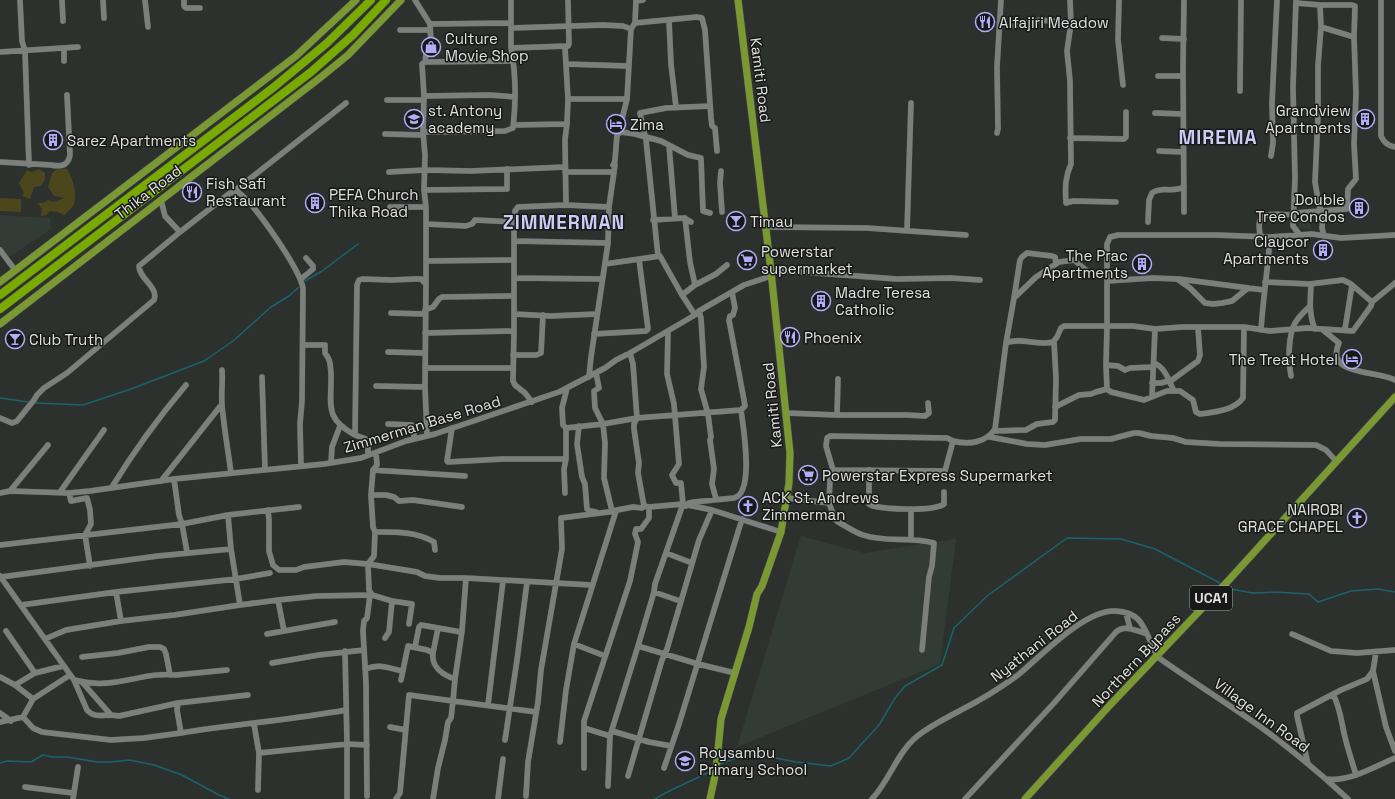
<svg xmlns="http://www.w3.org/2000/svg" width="1395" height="799" font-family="'Space Grotesk',sans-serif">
  <rect width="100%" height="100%" fill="#2d312e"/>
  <path fill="#323b35" d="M 1310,214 L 1311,229 L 1298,228 L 1299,215 Z
    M 0,215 L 50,218 L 51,229 L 9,257 L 0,245 Z
    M 801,536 L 864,553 L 956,539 L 940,664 L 737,747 Z"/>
  <path fill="#4c461d" d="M 59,168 L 67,169 C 72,176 79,197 73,206 C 71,209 67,212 64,215 L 58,212 L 50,211 L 46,215 L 41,216 L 42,209 L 37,203 L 43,203 L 48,200 L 53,202 L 65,198 L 54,196 L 48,187 L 52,173 Z
    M 39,169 L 45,173 L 45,179 L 41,186 L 34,187 L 30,199 L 22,196 L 24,193 L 19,183 L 27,170 L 32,172 Z
    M 0,198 L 21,199 L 21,212 L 0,211 Z"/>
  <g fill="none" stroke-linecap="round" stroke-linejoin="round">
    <path stroke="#1a636d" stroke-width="1.5" d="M 305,281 L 322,271 L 358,244
      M 0,398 L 28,402
      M 36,403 L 83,405 L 131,389 L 204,361 L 233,341 L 271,307 L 289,296 L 299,287
      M 1227,587 L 1231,589 L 1252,593 L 1275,592 L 1309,594 L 1318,602 L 1351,591 L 1378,589 L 1395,592
      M 0,763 L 7,761 L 31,762 L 43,755 L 52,757 L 67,757 L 97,762 L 110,762 L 130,760 L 154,765 L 182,775 L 219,795 L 229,799
      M 720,764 L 741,756 L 761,755 L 796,762 L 831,766 L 849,758 L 879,725 L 895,698 L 905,686 L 942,665 L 954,628 L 987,596 L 1067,538 L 1121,539 L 1155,549 L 1220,583
      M 655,799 C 674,787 694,781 712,770"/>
    <defs>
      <path id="minor" d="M 20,0 L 22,41 L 25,51 L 29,165
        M 62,0 L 63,21
        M 103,0 L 104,18
        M 145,0 L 148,27
        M 184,0 L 184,6 L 186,8 L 200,8
        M 415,0 L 430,24 L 511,23
        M 511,0 L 511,48 L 568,46
        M 1070,0 L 1071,23 L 1067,51 L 1070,81 L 1071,164 C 1065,177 1065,188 1066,203 L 1073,201 L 1116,202
        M 1119,0 L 1118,40 L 1123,85
        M 1184,0 L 1183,66 L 1184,212
        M 1296,0 L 1293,87 L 1295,179 L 1293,226 L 1299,234
        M 1381,0 L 1381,136 C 1384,143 1388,146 1395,147
        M 636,1 L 643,0
        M 1296,3 L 1320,5 L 1321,27 L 1318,66 L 1318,115 L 1315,182 L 1319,205 L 1323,216 L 1322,228 L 1324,236
        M 669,20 L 671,64 L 676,107
        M 635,23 L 697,17 L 702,18 L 705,30 L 711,118 L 712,126 L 715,128 L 717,151
        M 1014,26 L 1040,20 L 1071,23
        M 1321,27 L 1354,37
        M 511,28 L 603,25 L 623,26 L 631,29
        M 400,30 L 428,30 L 430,32
        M 1162,38 L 1184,39
        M 64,48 L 64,61
        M 0,52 L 78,47
        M 425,62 L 513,61
        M 566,64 L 628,66
        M 1158,76 L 1183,76
        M 1240,91 L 1241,0
        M 424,96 L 490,95 L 515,97
        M 568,99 L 627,99
        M 387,100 L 424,100
        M 1155,113 L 1183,114
        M 514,125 L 567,124
        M 423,132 L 505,131 L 513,128 C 516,102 516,74 511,48
        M 621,132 L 635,134 L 661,141 L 688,155 L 701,158 L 703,211 L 710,213
        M 997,133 L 998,129 L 997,67 L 1001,0
        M 385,134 L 423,135
        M 645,136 L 640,113 L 666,108 L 710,106
        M 1070,138 L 1124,139 L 1126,137 L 1126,112
        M 646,140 L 658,256
        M 669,145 L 675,218
        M 1159,151 L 1183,152
        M 1271,156 L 1273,143 L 1272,103 L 1277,0
        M 0,162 L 51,165 C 61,167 68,166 70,155 L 67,95
        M 721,171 L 720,183 L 722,212
        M 389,172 L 425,170 L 471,171 L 565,167
        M 565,172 L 614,172
        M 424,190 L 507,189 L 507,169
        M 233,192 L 346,103
        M 161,200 L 165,216 L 180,232 L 230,193 L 238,192 C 255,204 299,268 303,288 L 302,401 L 300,424 L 301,466
        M 566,205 L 565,139 L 567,124 L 568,99 L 565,48 L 569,44 L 568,0
        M 390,207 L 426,207
        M 1294,213 L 1347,209 L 1348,189 L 1356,179 L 1354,144 L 1356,94 L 1354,37 L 1355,6 L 1352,5 L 1320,5
        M 685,218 L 690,262 L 695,285
        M 653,220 L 684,218 L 691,222
        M 1148,222 L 1149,200 L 1152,193 C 1162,186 1172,193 1184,187
        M 426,224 L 466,226 L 472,224 L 475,220 L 514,222
        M 766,227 L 867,228 L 966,235
        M 907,231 L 911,103
        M 1260,236 C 1260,232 1258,225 1260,220 C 1265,211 1285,215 1294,215
        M 514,241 L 608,243
        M 0,250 L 15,270
        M 426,261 L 514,260
        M 605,264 L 660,256 L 682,295
        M 771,271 L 789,271 L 897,279 L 951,278 L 980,280
        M 514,278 L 602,279
        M 301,279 L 313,269 L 313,266 L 306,258
        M 1179,279 L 1264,290
        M 1107,281 L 1153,278 L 1177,279 L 1190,288 L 1205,303 L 1213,304 L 1222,303 L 1232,301 L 1248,288
        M 1265,282 L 1310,284 L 1311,286 C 1310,301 1309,315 1315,329
        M 426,284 L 426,207 L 424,190 L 425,155 L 423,132 L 424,96 L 422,64 L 425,62 L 427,45 L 431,43 L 430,24
        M 1310,284 L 1343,280 L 1351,284 L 1372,302
        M 1014,298 L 1020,260 L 1022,257 L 1027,253 L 1052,256 L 1055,257 L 1056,264
        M 425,310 L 433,307 L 439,299 L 442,297 L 514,296
        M 699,311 L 701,318 L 704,367 L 701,389 L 708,414 L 711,437 L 710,440 L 714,469 L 712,484 L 716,499
        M 391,313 L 425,314
        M 514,314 L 551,316 L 597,314
        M 695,315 L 682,295 L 695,285 L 716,274 L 727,265
        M 1345,329 L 1352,285
        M 1261,330 C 1263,299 1268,268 1270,237
        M 1323,330 L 1339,343 C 1324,376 1377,370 1395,380
        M 514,331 L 514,222 L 515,211 L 518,207 L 566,205 L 609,207
        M 668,331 L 667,374 L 674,404 L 679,464 L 672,475 L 676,483 L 681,483 L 683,504 L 655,584 L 654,592 L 638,646 L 698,664 L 735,673
        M 425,333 L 514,331 L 513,381 L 515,385 L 525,393 L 532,402
        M 594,334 L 646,331 L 648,329 L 639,259
        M 1006,343 L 1014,298 L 1036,277 L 1059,262 L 1074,260 L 1086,270
        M 303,345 L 325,345 L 325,353 C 331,361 330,364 331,373 C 332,404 323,418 355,435
        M 388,352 L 425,353
        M 630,353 L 633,364 L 637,418 L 634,424 L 634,429 L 639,463 L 638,473 L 644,506
        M 513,355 L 536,355 L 541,353 L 543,315
        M 1154,363 C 1165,367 1169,381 1174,391
        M 1106,365 L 1118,366 L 1125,370 L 1130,368 L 1153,367
        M 425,368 L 513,368
        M 222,370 C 223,382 221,393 222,405 C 224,428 228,450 231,473
        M 596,373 L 599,388 L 594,391 L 595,408 L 603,424 L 605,443 L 604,478 L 612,511 L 633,507 L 642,508 L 644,506 L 649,507 L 683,504 L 712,510 L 781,532
        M 1291,376 C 1288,361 1288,336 1295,323 C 1299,316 1305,311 1310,306
        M 262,377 L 265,469
        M 589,377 L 591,357 L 608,243 L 609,207 L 615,165 L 613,165 L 614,164 L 615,160 L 617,135 L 621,132 L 621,123 L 627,99 L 631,29 L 635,23 L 636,0
        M 1152,383 L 1161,383 L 1172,380 L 1198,361 L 1200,355 L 1198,328
        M 376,386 L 425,387
        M 1107,389 L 1106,365 L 1107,327 L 1107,244 L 1110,237 L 1118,235 L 1216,235 L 1270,237 L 1312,234 L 1341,238 L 1395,235
        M 1152,397 L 1155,329
        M 1055,407 L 1079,395 L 1091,394 L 1096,392 L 1107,389 L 1111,392 L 1144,400 L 1167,391 L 1180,391 L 1193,400 L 1196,412 L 1200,414 C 1215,412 1233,411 1243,398 L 1244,327
        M 786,413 L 837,415 L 907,415 L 925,416 L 929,413 L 928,403
        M 837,415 L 838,379
        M 0,418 L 12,423 L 17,421 L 34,400 L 37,395 L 44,388 L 67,373 L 154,300 C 159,287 139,279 139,266 L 180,232
        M 388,424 L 412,425 L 414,429 L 414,439
        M 579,426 L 577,444 L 582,477 L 585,484 L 587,509 L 590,511 L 596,512
        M 452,428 L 447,461 L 448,462 L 503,459 L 566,459 L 566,428 L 563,425 L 562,408 L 567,388
        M 566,428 L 603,424 L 637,418 L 741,410 L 745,406 L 744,400 L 729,320 L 730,316 L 733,315 L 735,308 L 732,292
        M 994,431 L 1026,430 L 1037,424 L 1053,422 L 1055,420 L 1056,378 L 1054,342
        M 990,437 L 1027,444 L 1045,445 L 1081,439 L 1111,439 L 1134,433 L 1139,433 L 1151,436 L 1173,438 L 1186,442 L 1220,444 L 1316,445 L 1326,450 L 1336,461
        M 376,453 L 377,465 L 373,470 L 371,495 L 373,527 L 375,532 L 374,556 L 368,564 L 369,590 L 372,595 L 392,601 L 389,632 L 385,638
        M 368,455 L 368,444 L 366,439 L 355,435 L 357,285 L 359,280 L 362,279 L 391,280 L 415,279 L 421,279 L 426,284 L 425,387 L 427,436
        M 331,463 L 332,447 L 340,426
        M 373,470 L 465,476
        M 833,470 L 826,446 L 827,438 L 830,436 L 947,438 L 953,441
        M 869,470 L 869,504 L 873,506 C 886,509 933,512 944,504 L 944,492
        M 174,479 L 179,515 L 182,524 L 228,515 L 299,507
        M 161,481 L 222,404
        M 112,487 C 134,451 159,417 186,385
        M 10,491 L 48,445
        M 60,492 L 104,430
        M 0,493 L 10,491 L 69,493 L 90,491 L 174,479 L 324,464 L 361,458 L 406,441 L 435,434 L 559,392 L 605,368 L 616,360 L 630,353 L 695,315 L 699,311 L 744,285 L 771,276
        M 69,493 L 71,501 L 87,498 L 90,510 L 91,524 L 85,535 L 90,566
        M 565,493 L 564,469 L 566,459
        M 371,495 L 386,495 L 394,497 L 399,501 L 413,500 L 462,507
        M 787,498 L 829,503 L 830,480 L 833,475 L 833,470 L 945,471 L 953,441 C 968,445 986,443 995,429 L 1006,343 C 1021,337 1038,346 1053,342 L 1057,337 L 1061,328 L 1064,326 L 1133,326 L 1155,329 L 1182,327 L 1244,327 L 1270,331 L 1307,328 L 1353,331 L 1371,306 L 1372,302 L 1395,283
        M 829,503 L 835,519 L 838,522 C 846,526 854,532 863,535 C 886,543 911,536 934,543 L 932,566 L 929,577 L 922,650
        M 686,506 L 689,503 L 694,502 L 734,498 C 755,493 743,426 741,410
        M 268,510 L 269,520 L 269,551 L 273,565 L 279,570 L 296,570 L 304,567 L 344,562 L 368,564 L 417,572 L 425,576 L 440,578 L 466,578 L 591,585
        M 375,532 C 395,532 416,531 434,542 L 435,550
        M 911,539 L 911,509
        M 0,545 L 182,524 L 187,552
        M 666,553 L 692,563
        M 0,576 L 74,680 C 85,683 97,684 108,683 C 131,681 154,672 176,675 L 227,670
        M 1,577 L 158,556 L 231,549
        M 654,592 L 680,601
        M 278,600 L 317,596 L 372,595
        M 392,601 L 412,604 L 409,624
        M 21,605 L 116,592 L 236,579 L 270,573
        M 240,605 L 278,600 L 284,631 L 267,634
        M 1126,613 L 1130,628
        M 121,621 L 174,615 L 240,605 L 231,549 L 228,515
        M 6,631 L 35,673
        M 284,631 L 335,622
        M 1292,634 L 1331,651 L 1357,653 L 1395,650
        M 45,639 L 66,630 L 121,621 L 116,592
        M 574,644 L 605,656
        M 415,647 L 419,627 L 421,625 L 461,632
        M 433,653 L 438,628
        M 82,657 L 118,653 L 149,647 L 160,647 L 164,649 L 166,654 L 170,675
        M 272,663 L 319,655 L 364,650
        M 365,669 C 381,663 387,668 403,671
        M 1373,671 L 1386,727 L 1395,751
        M 0,677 L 15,685 L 35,673 L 63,666
        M 455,679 L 462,631 L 466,578
        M 74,680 L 87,710 C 94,718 102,715 111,715
        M 82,682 L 111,715 L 119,716 L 178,703
        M 15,685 L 33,699
        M 1333,694 C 1340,708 1341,719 1344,733 C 1347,747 1352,761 1356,775
        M 248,695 L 178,703 L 177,710 L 181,733 C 236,724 291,720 346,710
        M 488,705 L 503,581
        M 0,713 L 11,721
        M 23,717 L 33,728 L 42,732 L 111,740 L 144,738 L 181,733
        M 0,722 L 23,717 L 33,699 L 70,675
        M 254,724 L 259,753 L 258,790
        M 390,727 L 406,730
        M 584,728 L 610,736
        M 612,731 L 649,742 L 671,746
        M 505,740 L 517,660 L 527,582
        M 259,753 L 347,744 L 345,651
        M 1308,764 L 1297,716 L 1297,713 L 1341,690 L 1367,679 L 1373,671 L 1376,652
        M 584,768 L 584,721 L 630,581 L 638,542 L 635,534 L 636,529 L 641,529 L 649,518 L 649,507
        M 664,768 L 679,724 L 742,519
        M 628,776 L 662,660 L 667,649 L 699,540 L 712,510
        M 1326,779 C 1350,782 1373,767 1395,758
        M 608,786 L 610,736 L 638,646
        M 25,787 L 73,793
        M 367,796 L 366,683 L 363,631 L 364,621 L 367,618 L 370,595
        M 526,796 L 528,762 L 538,702 L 541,670 L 562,549 L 561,518 L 616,511 L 574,644 L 566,690 L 560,742
        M 73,799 L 78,767
        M 347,799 L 347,744 L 367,745
        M 396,799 L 400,793 L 409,695 L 453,701 L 455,679 C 443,675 431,667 433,653 L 427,650 L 408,646 L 401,680
        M 433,799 L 438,768 L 445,740 L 448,722 L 451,718 L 453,701 L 536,712
        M 498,799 L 503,759
        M 872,799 C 889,781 897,754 914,739 C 927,727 945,719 961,710 C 981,700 1000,688 1018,675 C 1041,656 1084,610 1115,611 C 1140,612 1143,625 1152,645 C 1154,649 1156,655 1159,658 C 1193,682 1228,704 1262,728 C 1292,750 1321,774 1348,799
        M 965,799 L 1054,703 L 1116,632 C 1125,624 1137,631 1147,634"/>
      <path id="major" d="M 0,282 L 296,56 L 356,0
        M 0,324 L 321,77 L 348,55 L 401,0
        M 710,799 L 716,771 L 721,719 L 749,627 L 757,594 L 762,586 L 781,532 L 789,483 L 790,453 L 771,271 L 738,0
        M 1025,799 L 1110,705 L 1228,581 L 1395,397"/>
      <path id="highway" d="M 0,295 L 274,87 L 327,43 L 371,0
        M 0,309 L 311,72 L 353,35 L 386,0"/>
    </defs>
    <use href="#minor" stroke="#4b4d4b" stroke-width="6"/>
    <use href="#major" stroke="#4b4d4b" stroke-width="8"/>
    <use href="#highway" stroke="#4b4d4b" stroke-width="9"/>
    <use href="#minor" stroke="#7c807d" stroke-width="5.5"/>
    <use href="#major" stroke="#7a9932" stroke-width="7"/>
    <use href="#highway" stroke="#78aa00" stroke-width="8"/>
  </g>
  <defs>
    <symbol id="restaurant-ring" viewBox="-11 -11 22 22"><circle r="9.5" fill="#171817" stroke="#b4acf9" stroke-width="1.5"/><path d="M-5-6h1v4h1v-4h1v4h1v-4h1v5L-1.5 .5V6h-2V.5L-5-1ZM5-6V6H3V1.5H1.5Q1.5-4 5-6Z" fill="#b4acf9"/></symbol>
    <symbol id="shop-ring" viewBox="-11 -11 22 22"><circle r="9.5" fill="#171817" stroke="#b4acf9" stroke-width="1.5"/><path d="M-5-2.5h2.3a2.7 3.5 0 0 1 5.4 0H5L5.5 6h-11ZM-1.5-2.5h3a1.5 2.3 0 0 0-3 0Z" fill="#b4acf9"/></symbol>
    <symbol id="school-ring" viewBox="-11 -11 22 22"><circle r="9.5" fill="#171817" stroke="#b4acf9" stroke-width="1.5"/><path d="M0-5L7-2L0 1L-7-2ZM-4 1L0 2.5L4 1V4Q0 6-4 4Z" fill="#b4acf9"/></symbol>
    <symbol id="building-ring" viewBox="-11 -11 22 22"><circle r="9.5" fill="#171817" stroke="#b4acf9" stroke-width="1.5"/><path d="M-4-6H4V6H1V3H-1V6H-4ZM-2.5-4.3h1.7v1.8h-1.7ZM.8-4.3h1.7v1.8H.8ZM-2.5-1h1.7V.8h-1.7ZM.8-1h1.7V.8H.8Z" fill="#b4acf9"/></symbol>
    <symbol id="hotel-ring" viewBox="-11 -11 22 22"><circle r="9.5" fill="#171817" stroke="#b4acf9" stroke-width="1.5"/><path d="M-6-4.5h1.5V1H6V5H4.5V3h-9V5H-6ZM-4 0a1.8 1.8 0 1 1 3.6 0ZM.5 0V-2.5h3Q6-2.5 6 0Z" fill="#b4acf9"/></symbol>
    <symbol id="bar-ring" viewBox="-11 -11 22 22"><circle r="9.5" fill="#171817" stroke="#b4acf9" stroke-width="1.5"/><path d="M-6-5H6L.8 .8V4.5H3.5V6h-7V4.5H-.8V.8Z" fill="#b4acf9"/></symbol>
    <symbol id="supermarket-ring" viewBox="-11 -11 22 22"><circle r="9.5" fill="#171817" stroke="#b4acf9" stroke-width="1.5"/><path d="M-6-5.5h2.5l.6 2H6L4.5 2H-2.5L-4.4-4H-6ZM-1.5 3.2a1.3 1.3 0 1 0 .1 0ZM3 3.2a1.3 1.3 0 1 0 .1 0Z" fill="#b4acf9"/></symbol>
    <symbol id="church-ring" viewBox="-11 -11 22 22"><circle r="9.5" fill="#171817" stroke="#b4acf9" stroke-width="1.5"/><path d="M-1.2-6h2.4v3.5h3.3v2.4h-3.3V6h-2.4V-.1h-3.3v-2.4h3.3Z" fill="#b4acf9"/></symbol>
  </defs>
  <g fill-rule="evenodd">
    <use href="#restaurant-ring" x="974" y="11" width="22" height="22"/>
    <use href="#shop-ring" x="420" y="36" width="22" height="22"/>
    <use href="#school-ring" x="403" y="108" width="22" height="22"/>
    <use href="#building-ring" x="1354" y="108" width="22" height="22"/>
    <use href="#hotel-ring" x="605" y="113" width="22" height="22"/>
    <use href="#building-ring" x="42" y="129" width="22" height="22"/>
    <use href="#restaurant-ring" x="181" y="181" width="22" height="22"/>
    <use href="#building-ring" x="304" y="192" width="22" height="22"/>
    <use href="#building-ring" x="1348" y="197" width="22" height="22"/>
    <use href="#bar-ring" x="725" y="210" width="22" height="22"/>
    <use href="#building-ring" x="1312" y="239" width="22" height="22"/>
    <use href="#supermarket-ring" x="736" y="249" width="22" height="22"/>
    <use href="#building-ring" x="1131" y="253" width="22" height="22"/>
    <use href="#building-ring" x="810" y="290" width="22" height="22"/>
    <use href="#restaurant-ring" x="779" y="326" width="22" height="22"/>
    <use href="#bar-ring" x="4" y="328" width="22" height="22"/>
    <use href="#hotel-ring" x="1341" y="348" width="22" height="22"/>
    <use href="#supermarket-ring" x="797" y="464" width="22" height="22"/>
    <use href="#church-ring" x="737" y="495" width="22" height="22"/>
    <use href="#church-ring" x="1346" y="507" width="22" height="22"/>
    <use href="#school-ring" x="674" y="750" width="22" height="22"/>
  </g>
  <g text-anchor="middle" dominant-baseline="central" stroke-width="3" stroke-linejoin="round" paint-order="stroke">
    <rect fill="#171817" stroke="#a4a5a4" stroke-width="1" x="1190" y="586" width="42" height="24" rx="3"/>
    <g font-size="14" font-weight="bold" fill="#e0e2e0">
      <text x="1211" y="598">UCA1</text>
    </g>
    <g font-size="15" fill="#e0e2e0" stroke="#171817" text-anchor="start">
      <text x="999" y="22">Alfajiri Meadow</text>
      <text x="445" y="38">Culture<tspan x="445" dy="17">Movie Shop</tspan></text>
      <text x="428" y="110">st. Antony<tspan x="428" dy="17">academy</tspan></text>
      <text x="1351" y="110" text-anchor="end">Grandview<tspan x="1351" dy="17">Apartments</tspan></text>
      <text x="630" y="124">Zima</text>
      <text x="67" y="140">Sarez Apartments</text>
      <text x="206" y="183">Fish Safi<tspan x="206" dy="17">Restaurant</tspan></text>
      <text x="329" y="194">PEFA Church<tspan x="329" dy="17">Thika Road</tspan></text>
      <text x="1345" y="199" text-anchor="end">Double<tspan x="1345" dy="17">Tree Condos</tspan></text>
      <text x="750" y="221">Timau</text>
      <text x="1309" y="241" text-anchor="end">Claycor<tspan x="1309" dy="17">Apartments</tspan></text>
      <text x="761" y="251">Powerstar<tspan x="761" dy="17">supermarket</tspan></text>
      <text x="1128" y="255" text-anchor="end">The Prac<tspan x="1128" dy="17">Apartments</tspan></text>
      <text x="835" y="292">Madre Teresa<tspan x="835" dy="17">Catholic</tspan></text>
      <text x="804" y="337">Phoenix</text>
      <text x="29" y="339">Club Truth</text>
      <text x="1338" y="359" text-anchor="end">The Treat Hotel</text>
      <text x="822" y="475">Powerstar Express Supermarket</text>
      <text x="762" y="497">ACK St. Andrews<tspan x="762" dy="17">Zimmerman</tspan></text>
      <text x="1343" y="509" text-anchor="end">NAIROBI<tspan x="1343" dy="17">GRACE CHAPEL</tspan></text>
      <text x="699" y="752">Roysambu<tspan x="699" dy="17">Primary School</tspan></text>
    </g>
    <g font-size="15" fill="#e0e2e0" stroke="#171817">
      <text transform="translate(761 80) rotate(83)">Kamiti Road</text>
      <text transform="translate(148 192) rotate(-37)">Thika Road</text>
      <text transform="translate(772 405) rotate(-96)">Kamiti Road</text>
      <text transform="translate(422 424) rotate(-17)">Zimmerman Base Road</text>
      <text transform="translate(1034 646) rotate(-38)">Nyathani Road</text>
      <text transform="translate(1136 660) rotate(-47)">Northern Bypass</text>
      <text transform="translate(1262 715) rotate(36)">Village Inn Road</text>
    </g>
    <g font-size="19" font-weight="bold" letter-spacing="1" fill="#ceccf7" stroke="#171817">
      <text x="1218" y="137">MIREMA</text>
      <text x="564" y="222">ZIMMERMAN</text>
    </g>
  </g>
</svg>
